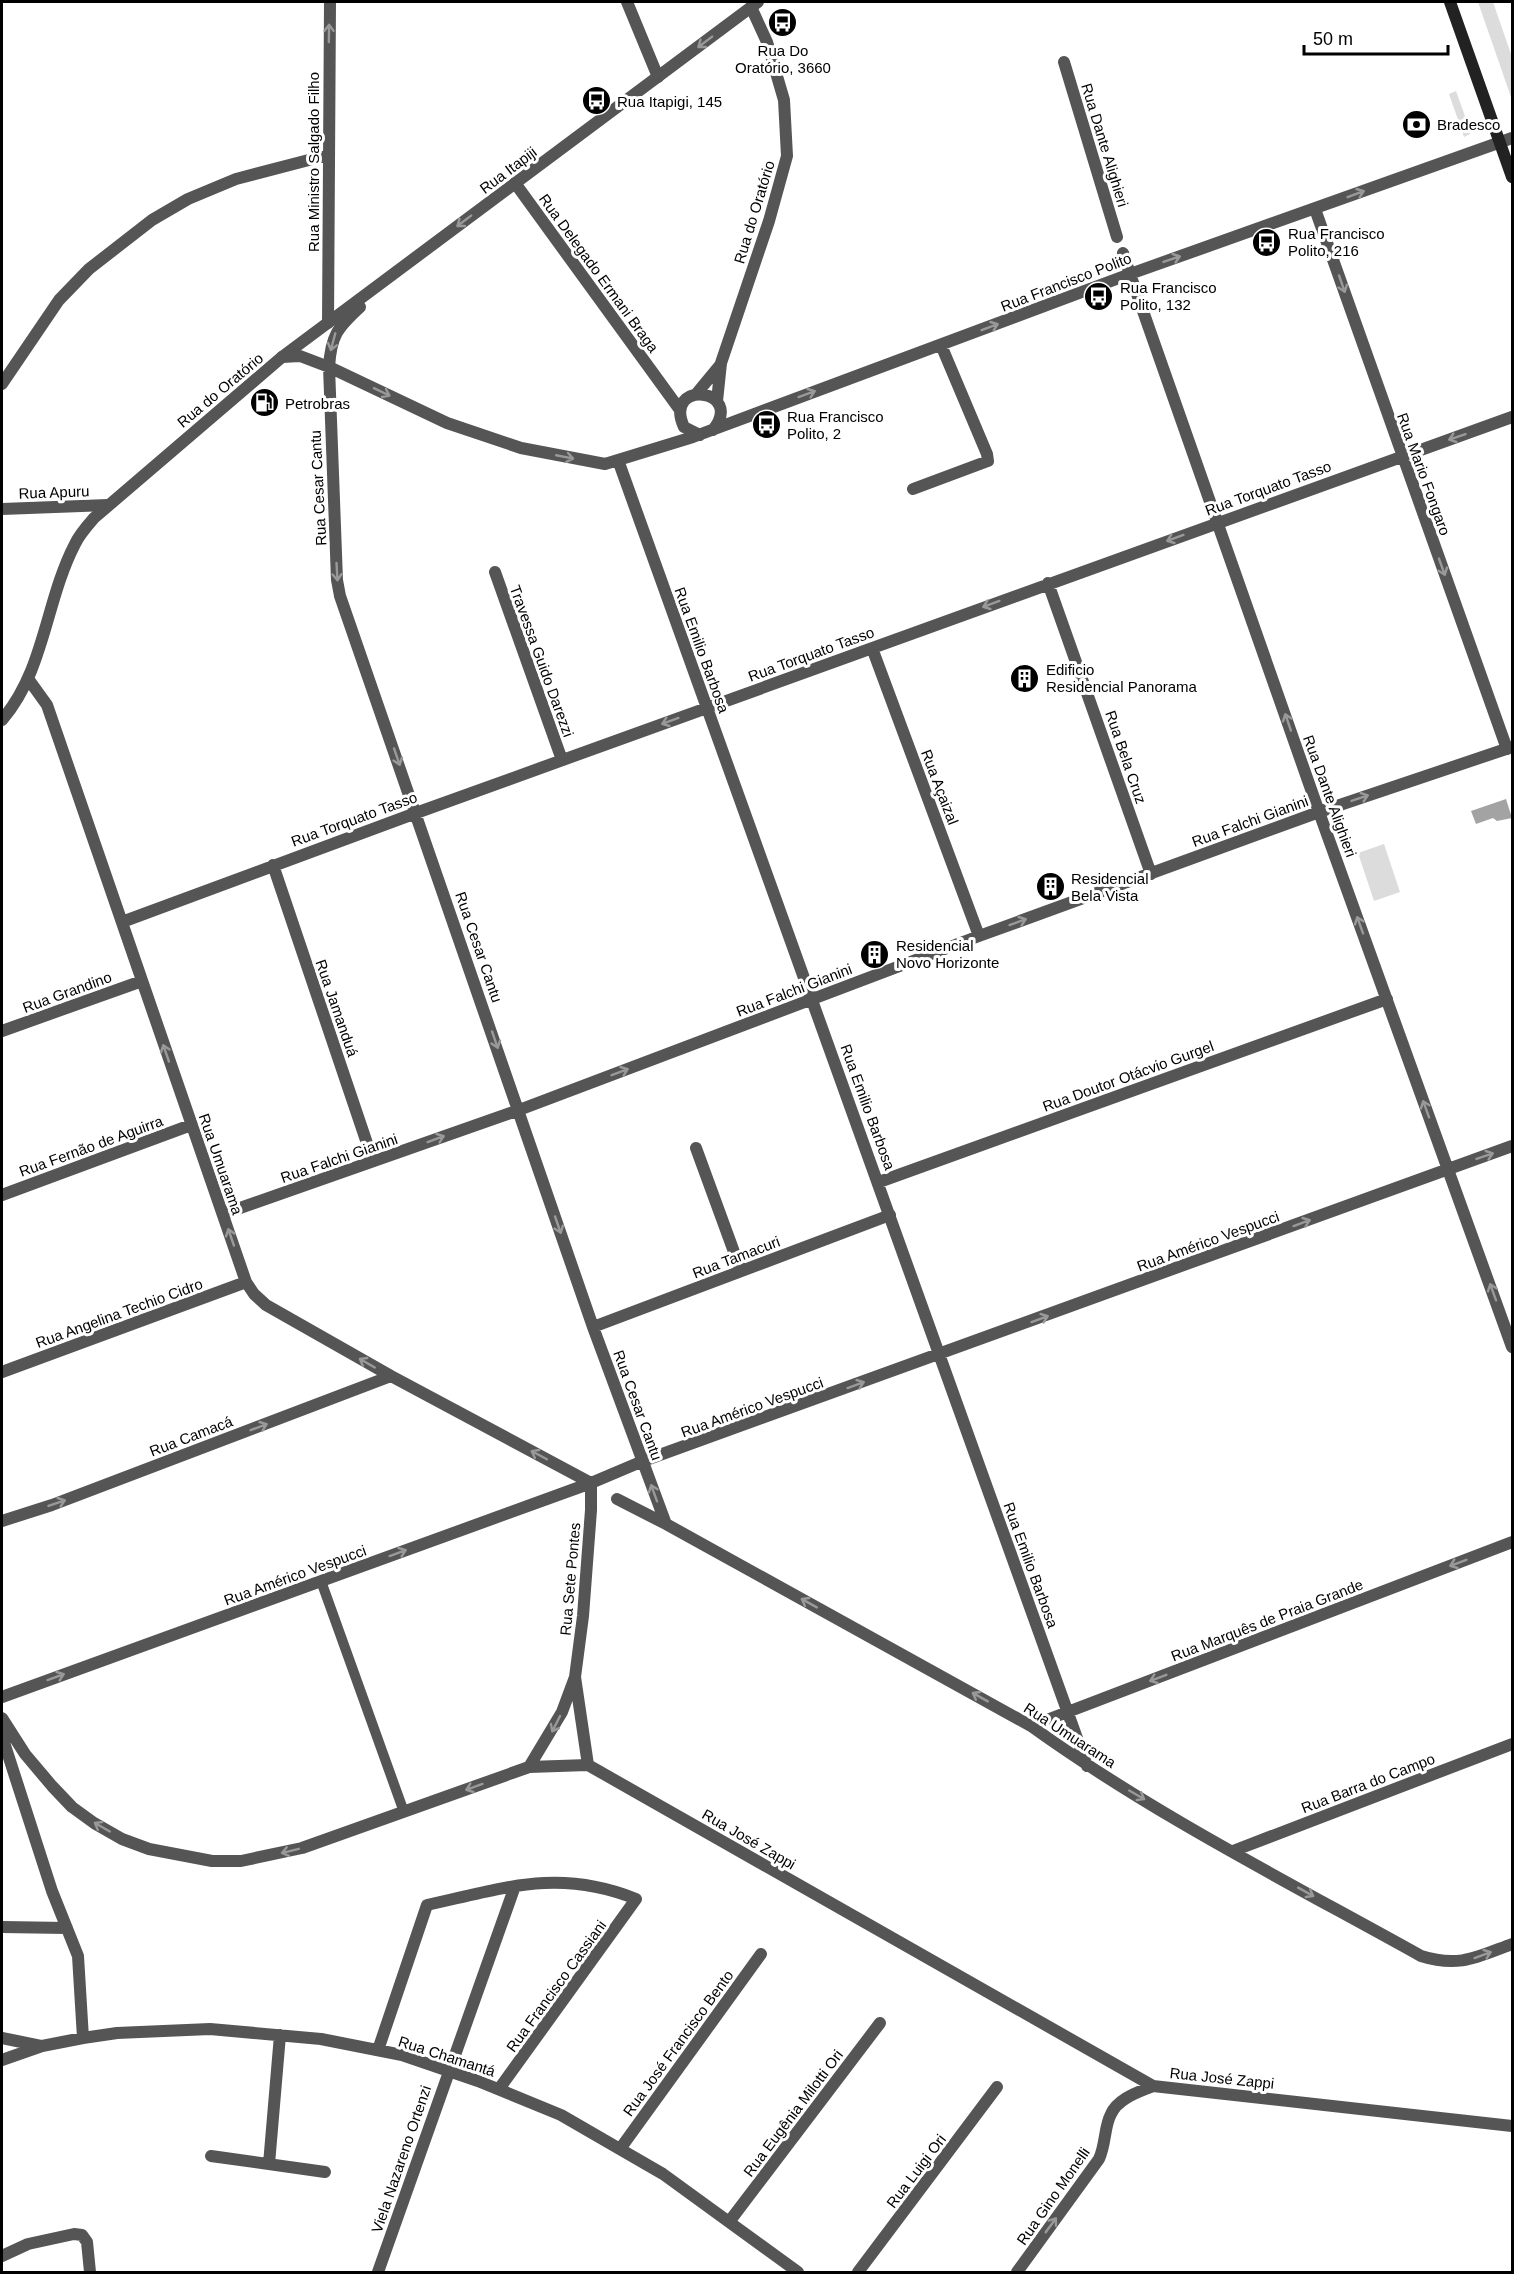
<svg xmlns="http://www.w3.org/2000/svg" width="1514" height="2274" font-family="Arial,sans-serif">
  <rect width="100%" height="100%" fill="#fff"/>
  <path fill="#dcdcdc" d="M 1478,2 L 1493,2 L 1512,57 L 1512,100 Z
    M 1456,91 L 1470,130 L 1470,134 L 1464,137 L 1449,94 Z
    M 1384,844 L 1400,892 L 1374,901 L 1358,853 Z"/>
  <path fill="#a3a3a3" d="M 1506,799 L 1512,818 L 1497,821 L 1493,818 L 1476,824 L 1471,811 Z"/>
  <g fill="none" stroke-linecap="round" stroke-linejoin="round">
    <path stroke="#555" stroke-width="10" d="M 321,1581 L 404,1812"/>
    <path stroke="#555" stroke-width="12" d="M 1064,62 L 1117,237
      M 1123,253 L 1130,274"/>
    <path stroke="#555" stroke-width="12" d="M 627,2 L 658,77
      M 515,183 L 680,410
      M 1315,209 L 1507,749
      M 1130,274 L 1319,812 L 1512,1347
      M 328,323 L 330,2
      M 282,357 L 300,356 L 329,367 L 447,423 L 521,448 L 605,464 L 693,437 L 1130,274 L 1512,138
      M 329,367 L 337,580 L 340,596 L 593,1327 L 666,1524
      M 2,384 L 59,300 L 89,269 L 152,220 L 188,199 L 236,179 L 328,155
      M 697,393 L 721,364
      M 717,401 L 721,363 L 769,221 L 787,156 L 784,100 L 767,42 L 751,7
      M 700,435 L 684,427 C 662,379 746,388 713,430
      M 618,460 L 1087,1766
      M 913,489 L 988,461 L 987,454 L 941,345
      M 2,509 L 108,505
      M 495,572 L 562,760
      M 1048,583 L 1151,874
      M 872,648 L 979,936
      M 29,680 L 47,705 L 246,1282 L 254,1294 L 266,1305 L 391,1376 L 591,1483
      M 273,865 L 373,1161
      M 122,922 L 416,813 L 1512,417
      M 2,1031 L 142,981
      M 696,1148 L 741,1271
      M 879,1182 L 1387,999
      M 2,1195 L 191,1125
      M 223,1214 L 519,1110 L 979,936 L 1319,812 L 1512,747
      M 593,1327 L 890,1215
      M 2,1372 L 246,1282
      M 617,1499 L 666,1524 L 1031,1726 C 1153,1814 1290,1883 1421,1956 C 1459,1968 1477,1957 1512,1944
      M 2,1521 L 52,1505 L 391,1376
      M 575,1677 L 588,1765
      M 2,1697 L 591,1483 L 643,1461 L 1512,1146
      M 2,1718 L 25,1754 L 52,1786 L 72,1807 L 94,1823 L 122,1839 L 149,1849 L 212,1861 L 241,1861 L 302,1848 L 529,1767 L 588,1765 L 1153,2086 L 1512,2126
      M 1031,1726 L 1512,1542
      M 2,1736 L 52,1891 L 78,1956 L 83,2038
      M 529,1767 L 562,1712 L 575,1677 L 583,1616 L 591,1510 L 591,1483
      M 1233,1851 L 1512,1744
      M 2,1927 L 67,1928
      M 2,2038 L 41,2046
      M 378,2050 L 427,1905 C 504,1888 559,1868 636,1899 L 499,2089
      M 2,2060 L 42,2046 L 83,2038 L 117,2033 L 210,2029 L 321,2039 L 402,2055 L 478,2081 L 561,2115 L 663,2174 L 798,2272
      M 620,2149 L 761,1954
      M 211,2156 L 325,2172
      M 269,2164 L 280,2035
      M 729,2222 L 880,2023
      M 2,2256 L 28,2244 L 74,2234 L 82,2235 L 87,2242 L 90,2272
      M 378,2272 L 515,1886
      M 858,2272 L 997,2087
      M 1017,2272 L 1099,2159 C 1106,2144 1104,2127 1111,2114 C 1118,2098 1139,2092 1153,2086"/>
    <path stroke="#555" stroke-width="12" d="M 329,367 C 331,336 337,328 360,307
      M 2,720 C 45,670 45,602 75,544 C 79,535 87,526 94,518 L 282,357 L 758,2"/>
    <path stroke="#222" stroke-width="12" d="M 1450,2 L 1512,177"/>
  </g>
  <defs><path id="oneway-shaft" d="M-6 0H5M1.5-3L5.5 0L1.5 3" fill="none" stroke-width="1.6" stroke-linecap="round" stroke-linejoin="round" transform="scale(1.5)"/></defs>
  <g stroke="#999">
    <use href="#oneway-shaft" transform="translate(329 33) rotate(-89)"/>
    <use href="#oneway-shaft" transform="translate(705 42) rotate(143)"/>
    <use href="#oneway-shaft" transform="translate(1356 194) rotate(-20)"/>
    <use href="#oneway-shaft" transform="translate(464 221) rotate(143)"/>
    <use href="#oneway-shaft" transform="translate(1172 259) rotate(-19)"/>
    <use href="#oneway-shaft" transform="translate(1342 284) rotate(71)"/>
    <use href="#oneway-shaft" transform="translate(990 327) rotate(-21)"/>
    <use href="#oneway-shaft" transform="translate(333 342) rotate(105)"/>
    <use href="#oneway-shaft" transform="translate(382 392) rotate(26)"/>
    <use href="#oneway-shaft" transform="translate(807 394) rotate(-20)"/>
    <use href="#oneway-shaft" transform="translate(1457 437) rotate(161)"/>
    <use href="#oneway-shaft" transform="translate(565 457) rotate(11)"/>
    <use href="#oneway-shaft" transform="translate(1175 538) rotate(160)"/>
    <use href="#oneway-shaft" transform="translate(1442 567) rotate(70)"/>
    <use href="#oneway-shaft" transform="translate(337 572) rotate(87)"/>
    <use href="#oneway-shaft" transform="translate(991 604) rotate(160)"/>
    <use href="#oneway-shaft" transform="translate(670 721) rotate(160)"/>
    <use href="#oneway-shaft" transform="translate(1288 722) rotate(-109)"/>
    <use href="#oneway-shaft" transform="translate(397 757) rotate(71)"/>
    <use href="#oneway-shaft" transform="translate(1360 798) rotate(-19)"/>
    <use href="#oneway-shaft" transform="translate(1018 922) rotate(-20)"/>
    <use href="#oneway-shaft" transform="translate(1360 925) rotate(-110)"/>
    <use href="#oneway-shaft" transform="translate(495 1040) rotate(71)"/>
    <use href="#oneway-shaft" transform="translate(166 1053) rotate(-109)"/>
    <use href="#oneway-shaft" transform="translate(620 1072) rotate(-21)"/>
    <use href="#oneway-shaft" transform="translate(1426 1109) rotate(-110)"/>
    <use href="#oneway-shaft" transform="translate(436 1139) rotate(-20)"/>
    <use href="#oneway-shaft" transform="translate(1485 1156) rotate(-19)"/>
    <use href="#oneway-shaft" transform="translate(1302 1223) rotate(-20)"/>
    <use href="#oneway-shaft" transform="translate(558 1225) rotate(71)"/>
    <use href="#oneway-shaft" transform="translate(231 1237) rotate(-109)"/>
    <use href="#oneway-shaft" transform="translate(1493 1292) rotate(-110)"/>
    <use href="#oneway-shaft" transform="translate(1040 1319) rotate(-20)"/>
    <use href="#oneway-shaft" transform="translate(367 1363) rotate(-150)"/>
    <use href="#oneway-shaft" transform="translate(856 1385) rotate(-20)"/>
    <use href="#oneway-shaft" transform="translate(259 1427) rotate(-21)"/>
    <use href="#oneway-shaft" transform="translate(539 1455) rotate(-152)"/>
    <use href="#oneway-shaft" transform="translate(654 1493) rotate(-110)"/>
    <use href="#oneway-shaft" transform="translate(57 1503) rotate(-19)"/>
    <use href="#oneway-shaft" transform="translate(398 1553) rotate(-20)"/>
    <use href="#oneway-shaft" transform="translate(1458 1563) rotate(159)"/>
    <use href="#oneway-shaft" transform="translate(809 1603) rotate(-151)"/>
    <use href="#oneway-shaft" transform="translate(56 1677) rotate(-20)"/>
    <use href="#oneway-shaft" transform="translate(1158 1678) rotate(159)"/>
    <use href="#oneway-shaft" transform="translate(980 1697) rotate(-151)"/>
    <use href="#oneway-shaft" transform="translate(556 1724) rotate(117)"/>
    <use href="#oneway-shaft" transform="translate(474 1787) rotate(160)"/>
    <use href="#oneway-shaft" transform="translate(1137 1795) rotate(30)"/>
    <use href="#oneway-shaft" transform="translate(102 1827) rotate(-150)"/>
    <use href="#oneway-shaft" transform="translate(290 1851) rotate(166)"/>
    <use href="#oneway-shaft" transform="translate(1306 1892) rotate(29)"/>
    <use href="#oneway-shaft" transform="translate(1483 1955) rotate(-20)"/>
    <use href="#oneway-shaft" transform="translate(1051 2225) rotate(-54)"/>
  </g>
  <defs>
    <symbol id="bus-disc" viewBox="-11 -11 22 22"><circle r="9.5" fill="#000" stroke="#fff"/><path d="M-5-6H5V4H4V6H2V4H-2V6H-4V4H-5ZM-3.5-4V0h7V-4ZM-3.5 1.2v1.5H-2V1.2ZM2 1.2v1.5H3.5V1.2Z" fill="#fff"/></symbol>
    <symbol id="bank-disc" viewBox="-11 -11 22 22"><circle r="9.5" fill="#000" stroke="#fff"/><path d="M-6-4H6V4H-6ZM0-2.3a2.3 2.3 0 1 0 0 4.6a2.3 2.3 0 1 0 0-4.6Z" fill="#fff"/></symbol>
    <symbol id="fuel-disc" viewBox="-11 -11 22 22"><circle r="9.5" fill="#000" stroke="#fff"/><path d="M-5.5-6h7V0h2V4h1.3V-2.5L3-4.5l.8-.8L6-3V5H2.5V1h-1V6h-7ZM-4.2-4.7v3.2H.2V-4.7Z" fill="#fff"/></symbol>
    <symbol id="building-disc" viewBox="-11 -11 22 22"><circle r="9.5" fill="#000" stroke="#fff"/><path d="M-4-6H4V6H1V3H-1V6H-4ZM-2.5-4.3h1.7v1.8h-1.7ZM.8-4.3h1.7v1.8H.8ZM-2.5-1h1.7V.8h-1.7ZM.8-1h1.7V.8H.8Z" fill="#fff"/></symbol>
  </defs>
  <g fill-rule="evenodd">
    <use href="#bus-disc" x="766" y="6" width="33" height="33"/>
    <use href="#bus-disc" x="580" y="84" width="33" height="33"/>
    <use href="#bank-disc" x="1400" y="108" width="33" height="33"/>
    <use href="#bus-disc" x="1250" y="226" width="33" height="33"/>
    <use href="#bus-disc" x="1082" y="280" width="33" height="33"/>
    <use href="#fuel-disc" x="248" y="386" width="33" height="33"/>
    <use href="#bus-disc" x="750" y="408" width="33" height="33"/>
    <use href="#building-disc" x="1008" y="662" width="33" height="33"/>
    <use href="#building-disc" x="1034" y="870" width="33" height="33"/>
    <use href="#building-disc" x="858" y="938" width="33" height="33"/>
  </g>
  <g text-anchor="middle" dominant-baseline="central" stroke-width="6" stroke-linejoin="round" paint-order="stroke">
    <g font-size="15" fill="#000" stroke="#fff" text-anchor="start">
      <text x="783" y="50" text-anchor="middle">Rua Do<tspan x="783" dy="17">Oratório, 3660</tspan></text>
      <text x="617" y="101">Rua Itapigi, 145</text>
      <text x="1437" y="124">Bradesco</text>
      <text x="1288" y="233">Rua Francisco<tspan x="1288" dy="17">Polito, 216</tspan></text>
      <text x="1120" y="287">Rua Francisco<tspan x="1120" dy="17">Polito, 132</tspan></text>
      <text x="285" y="403">Petrobras</text>
      <text x="787" y="416">Rua Francisco<tspan x="787" dy="17">Polito, 2</tspan></text>
      <text x="1046" y="669">Edificio<tspan x="1046" dy="17">Residencial Panorama</tspan></text>
      <text x="1071" y="878">Residencial<tspan x="1071" dy="17">Bela Vista</tspan></text>
      <text x="896" y="945">Residencial<tspan x="896" dy="17">Novo Horizonte</tspan></text>
    </g>
    <g font-size="15" fill="#000" stroke="#fff">
      <text transform="translate(1105 145) rotate(73)">Rua Dante Alighieri</text>
      <text transform="translate(313 162) rotate(-90)">Rua Ministro Salgado Filho</text>
      <text transform="translate(508 170) rotate(-37)">Rua Itapiji</text>
      <text transform="translate(754 212) rotate(-73)">Rua do Oratório</text>
      <text transform="translate(599 273) rotate(54)">Rua Delegado Ermani Braga</text>
      <text transform="translate(1066 282) rotate(-21)">Rua Francisco Polito</text>
      <text transform="translate(220 390) rotate(-40)">Rua do Oratório</text>
      <text transform="translate(1424 474) rotate(70)">Rua Mario Fongaro</text>
      <text transform="translate(318 488) rotate(-93)">Rua Cesar Cantu</text>
      <text transform="translate(1268 488) rotate(-20)">Rua Torquato Tasso</text>
      <text transform="translate(54 492) rotate(-2)">Rua Apuru</text>
      <text transform="translate(702 650) rotate(70)">Rua Emilio Barbosa</text>
      <text transform="translate(811 654) rotate(-20)">Rua Torquato Tasso</text>
      <text transform="translate(542 661) rotate(70)">Travessa Guido Darezzi</text>
      <text transform="translate(1126 757) rotate(71)">Rua Bela Cruz</text>
      <text transform="translate(940 787) rotate(69)">Rua Açaizal</text>
      <text transform="translate(1330 796) rotate(70)">Rua Dante Alighieri</text>
      <text transform="translate(354 819) rotate(-20)">Rua Torquato Tasso</text>
      <text transform="translate(1250 821) rotate(-20)">Rua Falchi Gianini</text>
      <text transform="translate(479 947) rotate(71)">Rua Cesar Cantu</text>
      <text transform="translate(794 990) rotate(-21)">Rua Falchi Gianini</text>
      <text transform="translate(67 992) rotate(-20)">Rua Grandino</text>
      <text transform="translate(337 1008) rotate(71)">Rua Jamanduá</text>
      <text transform="translate(1128 1076) rotate(-20)">Rua Doutor Otácvio Gurgel</text>
      <text transform="translate(868 1107) rotate(70)">Rua Emilio Barbosa</text>
      <text transform="translate(91 1146) rotate(-20)">Rua Fernão de Aguirra</text>
      <text transform="translate(339 1158) rotate(-19)">Rua Falchi Gianini</text>
      <text transform="translate(221 1164) rotate(71)">Rua Umuarama</text>
      <text transform="translate(1208 1241) rotate(-20)">Rua Américo Vespucci</text>
      <text transform="translate(736 1257) rotate(-21)">Rua Tamacuri</text>
      <text transform="translate(119 1313) rotate(-20)">Rua Angelina Techio Cidro</text>
      <text transform="translate(638 1405) rotate(70)">Rua Cesar Cantu</text>
      <text transform="translate(752 1407) rotate(-20)">Rua Américo Vespucci</text>
      <text transform="translate(191 1436) rotate(-21)">Rua Camacá</text>
      <text transform="translate(1031 1565) rotate(70)">Rua Emilio Barbosa</text>
      <text transform="translate(295 1575) rotate(-20)">Rua Américo Vespucci</text>
      <text transform="translate(570 1579) rotate(-85)">Rua Sete Pontes</text>
      <text transform="translate(1267 1620) rotate(-21)">Rua Marquês de Praia Grande</text>
      <text transform="translate(1070 1735) rotate(33)">Rua Umuarama</text>
      <text transform="translate(1368 1783) rotate(-21)">Rua Barra do Campo</text>
      <text transform="translate(749 1839) rotate(30)">Rua José Zappi</text>
      <text transform="translate(556 1986) rotate(-54)">Rua Francisco Cassiani</text>
      <text transform="translate(678 2043) rotate(-54)">Rua José Francisco Bento</text>
      <text transform="translate(447 2056) rotate(18)">Rua Chamantá</text>
      <text transform="translate(1222 2078) rotate(6)">Rua José Zappi</text>
      <text transform="translate(793 2113) rotate(-53)">Rua Eugênia Milotti Ori</text>
      <text transform="translate(401 2159) rotate(-71)">Viela Nazareno Ortenzi</text>
      <text transform="translate(916 2171) rotate(-53)">Rua Luigi Ori</text>
      <text transform="translate(1053 2196) rotate(-55)">Rua Gino Monelli</text>
    </g>
  </g>
  <rect width="1514" height="2274" fill="none" stroke="#000000" stroke-width="6"/>
  <path d="M1304 45v9h144v-9" fill="none" stroke="#000000" stroke-width="3"/>
  <text x="1313" y="45" font-size="18" fill="#000000" stroke="#ffffff" stroke-width="4.5" paint-order="stroke">50 m</text>
</svg>
